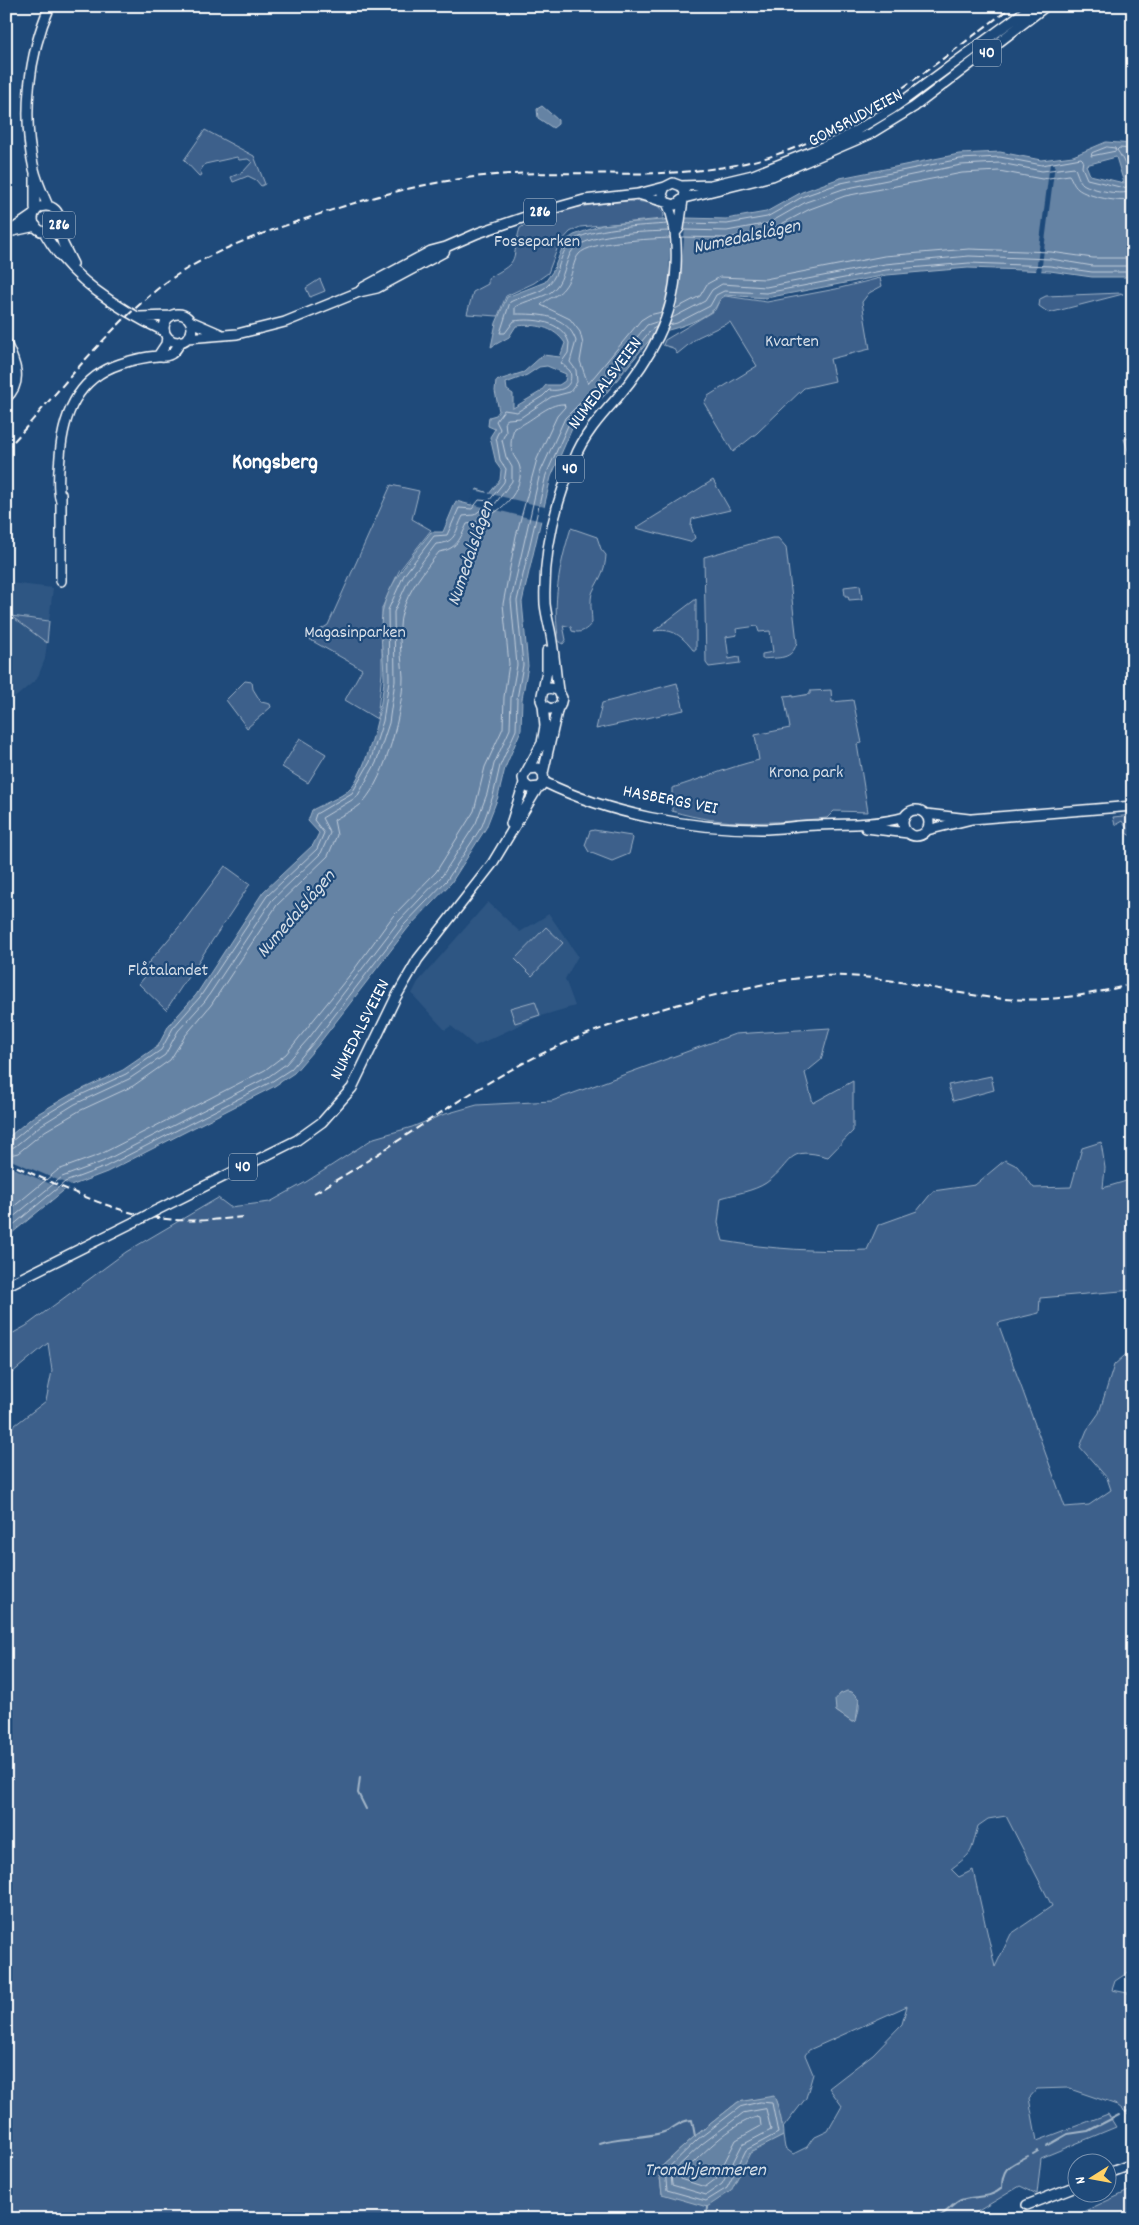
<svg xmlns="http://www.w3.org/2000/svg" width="1139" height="2225" font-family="Dekko,sans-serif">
  <rect width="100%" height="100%" fill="#1f4a7a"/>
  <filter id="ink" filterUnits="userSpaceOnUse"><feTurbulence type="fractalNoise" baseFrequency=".02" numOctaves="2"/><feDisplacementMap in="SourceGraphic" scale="10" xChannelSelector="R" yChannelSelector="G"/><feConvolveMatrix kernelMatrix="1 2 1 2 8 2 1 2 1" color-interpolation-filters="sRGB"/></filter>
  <g filter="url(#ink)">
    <path fill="#2e5683" d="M 6,581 L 10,583 L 53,588 L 49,621 L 12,616 L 47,643 L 45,659 L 37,679 L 6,705 Z
      M 488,902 L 520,932 L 549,914 L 578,956 L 565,979 L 575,1006 L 537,1017 L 475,1046 L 451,1026 L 445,1030 L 412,994 L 418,982 Z"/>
    <path fill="#3c618b" stroke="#9eb0c5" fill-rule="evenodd" d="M 205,130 L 254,156 L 265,184 L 261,186 L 256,180 L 248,176 L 233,182 L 231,177 L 243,172 L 252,162 L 248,159 L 239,160 L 237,157 L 205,164 L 200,171 L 202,175 L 199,176 L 184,160 Z
      M 629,201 C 643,202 660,201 664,215 L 663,219 L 580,227 L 570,232 L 559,244 L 548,273 L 534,283 L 506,296 L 498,316 L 467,314 L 473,292 L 488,284 L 488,278 C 523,260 510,261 520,228 C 551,208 594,204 629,201 Z
      M 880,278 L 882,286 L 869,293 L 862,302 L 870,349 L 830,359 L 835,381 L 804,388 L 757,433 L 733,452 L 704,403 L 708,396 L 757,366 L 730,322 L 698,337 L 677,354 L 673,348 L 663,345 L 665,340 L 715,310 L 720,299 L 725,296 L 767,302 L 836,289 Z
      M 320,279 L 325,291 L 310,297 L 306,288 Z
      M 1121,293 L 1123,294 L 1049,313 L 1039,306 L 1040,299 L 1046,296 Z
      M 1133,437 L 1133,452 L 1129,453 L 1124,439 Z
      M 713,480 L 730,510 L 692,519 L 691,526 L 695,538 L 690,542 L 636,528 Z
      M 391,485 L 419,491 L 412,519 L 431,530 L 399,571 L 382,608 L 382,673 L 377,719 L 345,700 L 362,669 L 307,638 L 328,625 Z
      M 571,528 L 597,537 L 601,549 L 606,555 C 605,572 600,577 593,591 C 589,599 592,614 592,623 C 586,630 581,634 572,631 L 571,627 L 563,625 L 566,640 L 563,644 L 559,642 C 552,603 559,566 571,528 Z
      M 772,538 L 778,538 L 786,547 L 797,642 C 792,661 779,657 762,659 L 762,654 L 773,652 L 770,631 L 759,632 L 757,626 L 736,629 L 737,635 L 726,637 L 729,659 L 739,657 L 740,663 L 709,667 L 706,663 L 704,557 Z
      M 860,585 L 862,599 L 849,600 L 848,596 L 845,596 L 844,587 Z
      M 696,599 L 696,650 L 693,650 C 682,636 673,628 654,631 Z
      M 11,616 L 49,621 L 47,643 Z
      M 245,681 L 252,682 L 253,689 L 261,702 L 270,704 L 271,707 L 247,728 L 226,700 Z
      M 677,683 L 684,710 L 596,729 L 602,703 Z
      M 831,690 L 832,702 L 853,700 L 862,743 L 857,744 L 868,812 L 834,811 L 827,818 C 775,823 723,827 672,811 L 672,788 C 702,779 729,767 759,760 L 755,735 L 790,728 L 784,696 L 793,695 L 793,697 L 810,694 L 810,691 Z
      M 300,738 L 326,754 L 308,783 L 282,767 Z
      M 1133,815 L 1133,835 L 1131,836 L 1126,833 L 1127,829 L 1122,821 L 1115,825 L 1113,817 Z
      M 594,830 L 631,836 L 633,838 L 629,854 L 612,861 L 589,852 L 585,845 L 590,831 Z
      M 225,866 L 250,884 L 166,1010 L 139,984 L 148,973 L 144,968 L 184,921 Z
      M 546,927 L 563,943 L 532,976 L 515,959 Z
      M 535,1001 L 540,1015 L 515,1023 L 510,1008 Z
      M 830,1028 L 821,1060 L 805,1073 L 813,1103 L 853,1081 L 853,1131 L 828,1157 C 785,1145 794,1163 766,1183 C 754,1191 734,1194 721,1198 L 718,1223 L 723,1241 C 771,1249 818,1252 867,1250 L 878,1225 L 917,1211 L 933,1191 L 975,1185 L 1005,1160 L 1017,1166 L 1034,1188 L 1071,1187 L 1082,1148 L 1101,1142 L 1105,1168 L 1103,1188 L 1133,1179 L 1133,1290 L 1040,1298 L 1039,1313 L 998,1323 L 1065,1507 L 1089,1505 L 1111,1490 L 1107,1478 L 1080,1447 L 1087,1430 L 1099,1413 L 1114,1365 L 1133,1348 L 1133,1969 L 1115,1981 L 1112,1990 L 1133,1994 L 1133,2118 L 1117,2105 L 1067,2088 L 1037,2089 L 1029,2098 L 1037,2141 L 1108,2114 L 1116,2127 L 1041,2158 L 1037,2194 L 1020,2186 L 965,2219 L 6,2219 L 6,1432 L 46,1401 L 52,1371 L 48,1343 L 6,1378 L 6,1337 L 26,1326 L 126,1252 L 218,1198 L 230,1207 L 270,1202 L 306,1182 L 374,1138 L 412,1127 L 442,1115 L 477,1105 L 552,1101 L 735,1034 ZM 844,1693 L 856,1695 C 862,1703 858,1713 856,1721 L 852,1722 L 836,1711 L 840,1694 ZM 1006,1816 L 1052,1906 L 1011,1934 L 995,1967 L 973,1870 L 959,1877 L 951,1869 C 975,1851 970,1854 978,1826 L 988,1819 ZM 907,2006 L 902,2024 L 873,2054 L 829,2088 L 842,2106 L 828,2131 L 813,2138 L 807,2147 L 793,2154 L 785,2148 L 783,2136 L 662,2194 L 659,2169 L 695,2136 L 738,2102 L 774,2097 C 779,2107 779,2116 783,2128 L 806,2098 L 813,2074 L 805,2055 L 809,2050 Z
      M 991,1076 L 994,1090 L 953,1101 L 948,1085 Z
      M 1133,2189 L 1133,2219 L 1067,2219 L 1074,2216 Z"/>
    <path fill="#6583a4" stroke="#a3b5c8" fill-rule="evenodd" d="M 542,106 L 558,120 L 558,124 L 553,128 L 538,118 L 537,109 Z
      M 1106,142 L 1133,144 L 1133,277 L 1092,277 L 1050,271 L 968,268 L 887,275 L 766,298 L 725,295 C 718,299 718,306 713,310 C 696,323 675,329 655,333 L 604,396 L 574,424 L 551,477 L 522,602 L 528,666 L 522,699 L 521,730 L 505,768 L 498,797 L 486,828 L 451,883 L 408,928 L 318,1045 L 294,1073 L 273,1087 L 107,1172 L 68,1187 L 6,1238 L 6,1139 L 34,1116 L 70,1095 L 123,1070 L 158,1046 L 169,1025 L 196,995 L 263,892 L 313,845 L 319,833 L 308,821 L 312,810 C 323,804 340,798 349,790 C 367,772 383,704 384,678 C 384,656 378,631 383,609 C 388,583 415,553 431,532 L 443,532 L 456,501 L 471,505 L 477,489 L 486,492 L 485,499 L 500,480 L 501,470 L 496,463 L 490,437 L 495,429 L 488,426 L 489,417 L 496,415 L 499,411 L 495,391 L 496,381 L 524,372 L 543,355 L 560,357 L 565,343 C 553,326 536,324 516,326 L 509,337 L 491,347 L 496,323 L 507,297 L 545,282 L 553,271 L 565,241 L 574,235 L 602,225 L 685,218 L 726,219 L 766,212 L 802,192 L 840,178 L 880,170 L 959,154 L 1000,152 L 1041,160 L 1073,156 ZM 1116,157 L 1124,183 L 1090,175 L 1086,165 ZM 547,366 L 566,374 L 565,381 L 559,385 L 546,385 L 540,392 L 513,408 L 513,394 L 507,390 L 506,383 L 527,375 L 539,367 Z
      M 847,1691 L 852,1692 L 859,1699 L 856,1721 L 852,1722 L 836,1711 L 835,1700 L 840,1694 Z
      M 774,2096 C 779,2107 783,2125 783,2136 L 750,2153 L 731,2191 L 707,2207 L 662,2194 L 659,2169 L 695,2136 L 738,2102 Z"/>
    <path fill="#1f4a7a" d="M 1050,163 L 1055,164 L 1041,273 L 1036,272 Z
      M 686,216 L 680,284 L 676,308 L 667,333 L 656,335 L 651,341 L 662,315 L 669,283 L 670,249 L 667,217 Z
      M 474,490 L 545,507 L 542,521 L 471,504 Z
      M 6,1158 L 74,1187 L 67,1191 L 6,1165 Z"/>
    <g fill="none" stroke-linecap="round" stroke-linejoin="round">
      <path stroke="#c1cddb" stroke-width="1" d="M 1107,147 L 1115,148 L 1116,151 L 1091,156 L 1092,153 Z
        M 685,223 L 727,224 L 767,217 L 804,196 L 841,183 L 960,159 L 1000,157 L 1042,165 L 1081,158 L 1083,160 L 1082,167 L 1087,179 L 1124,188 L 1128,186 C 1131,175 1123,158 1117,150 L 1119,148 L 1133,149
        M 684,230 L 727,231 L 769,223 L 806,202 L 843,189 L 961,165 L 1000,163 L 1042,171 L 1074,167 C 1077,171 1078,180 1083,184 C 1092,190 1125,197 1133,190
        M 681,237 L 728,238 L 770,230 L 810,209 L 845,196 L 962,173 L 999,171 L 1042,179 L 1069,175 C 1072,179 1073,185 1078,189 C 1086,196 1122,204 1133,199
        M 675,309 L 700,296 L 707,284 L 720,277 L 765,279 L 884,256 L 969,249 L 1051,252 L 1093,258 L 1133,258
        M 662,312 L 649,315 L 641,320 L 588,384 L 580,361 L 583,344 L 580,332 L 570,319 L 541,305 C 551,295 560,298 569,280 C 573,272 573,261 579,254 C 590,241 652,239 670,238
        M 672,318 L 705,301 L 712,290 L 722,284 L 766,287 L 885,264 L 969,256 L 1051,259 L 1093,266 L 1133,266
        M 669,325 L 677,323 L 710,306 L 716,295 L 724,291 L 766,293 L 886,270 L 969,263 L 1050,266 L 1092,272 L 1133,272
        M 6,1142 L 11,1142 L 37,1120 L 72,1099 L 126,1074 L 161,1050 L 173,1028 L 200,997 L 267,896 L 317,849 L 324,833 L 314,820 L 316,814 L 352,793 L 370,762 L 383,721 L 389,680 L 388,610 L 404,575 L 434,536 L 447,535 L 459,508 L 472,509 L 479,500 L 489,501 L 504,482 L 506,469 L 500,460 L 496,437 L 500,429 L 496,421 L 504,410 L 517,412 L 543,396 L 549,390 C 562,392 574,386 570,371 L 561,363 L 568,353 L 569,343 C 563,321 533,318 514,321 L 505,333 L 500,333 L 510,302 C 521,296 541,294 549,284 C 560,273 559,254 570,243 C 588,227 644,226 668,224
        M 6,1149 L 14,1147 L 41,1125 L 75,1104 L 129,1079 L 165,1055 L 178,1031 L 205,1001 L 272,900 L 321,853 L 330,833 L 322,818 L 357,797 L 376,763 L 389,723 L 395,681 L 394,612 L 409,579 L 436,544 C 457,543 455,531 463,516 L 474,515 L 483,508 L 495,504 L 512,481 L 512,467 L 506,457 L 502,440 L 506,432 L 505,421 L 508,419 L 520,418 L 551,397 L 570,392 L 577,382 L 576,370 L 570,362 L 576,341 C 567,314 538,314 515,314 L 515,307 C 526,300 540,299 551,292 C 563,283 564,267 570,254 C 581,232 647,232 669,231
        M 6,1156 L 18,1153 L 45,1131 L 79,1111 L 133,1086 L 170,1060 L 185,1036 L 211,1005 L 277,905 L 328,856 L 337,835 L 334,820 C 343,814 356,810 363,802 C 386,777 403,710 403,677 C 402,659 397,630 402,613 C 408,590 425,570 439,552 C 457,549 460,539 467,524 C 492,520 524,496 520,468 C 519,462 515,459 513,454 C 509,445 512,436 514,428 C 531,423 547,403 564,404 L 565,407 L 557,416 L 537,459 L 516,536 L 503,604 L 509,664 L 504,697 L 503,728 L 485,767 L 474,811 L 436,872 L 393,916 L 353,971 L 286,1054 L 265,1070 L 99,1155 L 58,1170 L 6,1213
        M 6,1223 L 62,1177 L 102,1162 L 268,1077 L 286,1064 L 309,1038 L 399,921 L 442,876 L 476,823 L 487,794 L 494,764 L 510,729 L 511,698 L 517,665 L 511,600 L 540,473 L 565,418 L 595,388 L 647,325 L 659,321
        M 6,1231 L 65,1182 L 105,1167 L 271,1082 L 291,1069 L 314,1042 L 404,925 L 447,880 L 482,826 L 493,796 L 500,766 L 516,730 L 517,699 L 523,665 L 517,601 L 546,475 L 570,421 L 600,392 L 651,330 L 656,327
        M 760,2102 L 772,2103 L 778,2133 L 746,2150 L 727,2188 L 706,2201 L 667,2190 L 665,2171 L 698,2139 L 740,2107 Z
        M 766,2109 L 771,2130 L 742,2145 L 722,2184 L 706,2195 L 672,2185 L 671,2173 L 702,2144 L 743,2113 Z
        M 757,2117 L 760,2118 L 761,2126 L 736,2140 L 716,2179 L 705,2187 L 680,2179 L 680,2176 C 699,2157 731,2123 757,2117 Z"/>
      <path stroke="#a3b5c8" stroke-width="2" d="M 360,1777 L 358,1793 L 366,1809
        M 1126,2112 L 1133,2109
        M 599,2143 C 620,2136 644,2139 664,2132 C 675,2128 680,2120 692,2120 L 695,2136
        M 1047,2146 L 1068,2134 L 1088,2131 L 1119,2115
        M 1033,2154 L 1038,2151
        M 706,2219 L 707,2207
        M 935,2219 C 945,2215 952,2204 961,2200 C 974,2195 989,2200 1002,2188 C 1002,2166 1010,2166 1028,2156"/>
      <defs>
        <path id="secondary" d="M 13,231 L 36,226
          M 6,234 L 32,216
          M 6,343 C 15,362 24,382 6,398
          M 158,356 L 166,344 L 167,337
          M 60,498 C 57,483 59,471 60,456 C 63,415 77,378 120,364 C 132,360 145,357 158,356 C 162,356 165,357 169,355 C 175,353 178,346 181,341
          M 61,581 L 61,494
          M 544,782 C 609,814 689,829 761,829 C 781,829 799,825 818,825 C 847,824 877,825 905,817
          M903 823a13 13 0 1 1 26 0a13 13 0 1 1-26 0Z
          M 926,814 L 969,819
          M 866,828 L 908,833
          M 927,830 L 972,819 L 1133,806
          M 1106,2174 L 1133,2164
          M 1027,2205 L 1076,2186"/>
        <path id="primary" d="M 35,174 L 35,208
          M 681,186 L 711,185 L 753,175 L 840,140 L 892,109 L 1032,6
          M 638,194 L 675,205 L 684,198 L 685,192 L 681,186 L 673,183 L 665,187 L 662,194 L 665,201
          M 684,198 L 772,176 L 870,134 L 914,107 L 1046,6
          M33 219a13 13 0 1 1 26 0a13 13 0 1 1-26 0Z
          M 48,206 C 43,194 37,182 34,169 C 22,117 28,55 50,6
          M 58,227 L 63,244 L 73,264
          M 44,232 C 70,279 118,309 164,331
          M 676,232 L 679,228 L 683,200
          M 359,292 L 364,287 L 431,251 L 446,247 L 478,233 L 534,214 L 584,200 L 638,194 L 665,187
          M164 328a14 14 0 1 1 28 0a14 14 0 1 1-28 0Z
          M 139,317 L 170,316
          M 190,321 L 220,334
          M 187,338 L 237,334 L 285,322 L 359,292 L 377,288 L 444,252 L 446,247
          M 558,690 C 555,670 554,649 550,630 C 548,621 546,613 545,604 C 543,555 555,504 574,460 C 583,436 600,417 617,398 C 650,359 674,318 676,266 C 677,245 676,222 667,203
          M 543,691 L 549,688 L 558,690 L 562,698 L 560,706 L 550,709 L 543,705 L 541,700 L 547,671 L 547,651
          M 529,769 L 538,768 L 543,773 L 544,782 L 540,787 L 529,788 L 524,783 L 523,778 L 542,743 L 545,726 L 543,705
          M 543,773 L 558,707
          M 511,824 L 524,783
          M 155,1211 L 297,1140 L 322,1122 L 352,1088 L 396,997 L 418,959 L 492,864 L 537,789
          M 6,1286 L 140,1219"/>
      </defs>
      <use href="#secondary" stroke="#fff" stroke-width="12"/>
      <use href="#primary" stroke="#fff" stroke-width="12"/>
      <use href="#secondary" stroke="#1f4a7a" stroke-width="9"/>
      <use href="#primary" stroke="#1f4a7a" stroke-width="9"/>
      <path stroke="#fff" stroke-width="2" stroke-dasharray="8 4" stroke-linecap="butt" d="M 6,450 C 55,396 103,333 160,287 C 203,254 254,236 305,219 C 372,196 441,177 512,174 C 603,170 686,183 775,155 C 865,125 938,61 1013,6
        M 6,1162 C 57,1184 110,1213 166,1219 C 192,1222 217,1220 243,1217
        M 314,1193 C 380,1156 441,1109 507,1072 C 576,1033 652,1009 729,992 C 759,985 790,978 820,976 C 880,973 935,991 994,998 C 1041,1003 1087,996 1133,984"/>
      <defs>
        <path id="primary-bridge" d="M 140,1219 L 155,1211"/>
      </defs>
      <use href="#primary-bridge" stroke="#fff" stroke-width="12" stroke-linecap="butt"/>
      <use href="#primary-bridge" stroke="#1f4a7a" stroke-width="9"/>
    </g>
  </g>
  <g text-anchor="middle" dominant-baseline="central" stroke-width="4.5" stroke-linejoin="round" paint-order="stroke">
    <g fill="#1f4a7a" stroke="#bcc9d7" stroke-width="1">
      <rect x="973" y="39.5" width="28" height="27" rx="4"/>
      <rect x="524" y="198.5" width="32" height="27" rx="4"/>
      <rect x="43" y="211.5" width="32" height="27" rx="4"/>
      <rect x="556" y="455.5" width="28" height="27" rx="4"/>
      <rect x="229" y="1153.5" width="28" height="27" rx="4"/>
    </g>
    <g font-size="16" font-weight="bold" fill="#fff">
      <text x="987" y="53">40</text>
      <text x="540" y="212">286</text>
      <text x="59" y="225">286</text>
      <text x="570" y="469">40</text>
      <text x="243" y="1167">40</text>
    </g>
    <g font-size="18" fill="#fff" stroke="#1f4a7a">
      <text transform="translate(856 119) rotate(-28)">GOMSRUDVEIEN</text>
      <text transform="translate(606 384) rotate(-53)">NUMEDALSVEIEN</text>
      <text transform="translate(670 801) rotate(11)">HASBERGS VEI</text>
      <text transform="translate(361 1030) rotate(-63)">NUMEDALSVEIEN</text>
    </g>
    <g font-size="18" fill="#d8dfe8" stroke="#1f4a7a">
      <text x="537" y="242">Fosseparken</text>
      <text x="792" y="342">Kvarten</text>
      <text x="355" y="633">Magasinparken</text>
      <text x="806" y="773">Krona park</text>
      <text x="168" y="971">Flåtalandet</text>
    </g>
    <g font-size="19" font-style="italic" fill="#d8e0e8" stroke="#1f4a7a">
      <text transform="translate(747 238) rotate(-12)">Numedalslågen</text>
      <text transform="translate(472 554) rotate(-71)">Numedalslågen</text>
      <text transform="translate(297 915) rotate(-49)">Numedalslågen</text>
      <text x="705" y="2171">Trondhjemmeren</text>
    </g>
    <g font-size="22" font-weight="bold" fill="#fff" stroke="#1f4a7a">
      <text x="275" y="463">Kongsberg</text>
    </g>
  </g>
  <rect width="1139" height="2225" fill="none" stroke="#1f4a7a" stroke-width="25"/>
  <rect x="12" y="12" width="1114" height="2200" fill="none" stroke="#fff" stroke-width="2" filter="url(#ink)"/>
  <g transform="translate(1092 2178) rotate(259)"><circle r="24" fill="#1f4a7a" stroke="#7992af"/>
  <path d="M0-4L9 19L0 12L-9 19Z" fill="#ffd166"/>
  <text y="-8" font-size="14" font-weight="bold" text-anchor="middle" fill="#ffffff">N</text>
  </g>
</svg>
